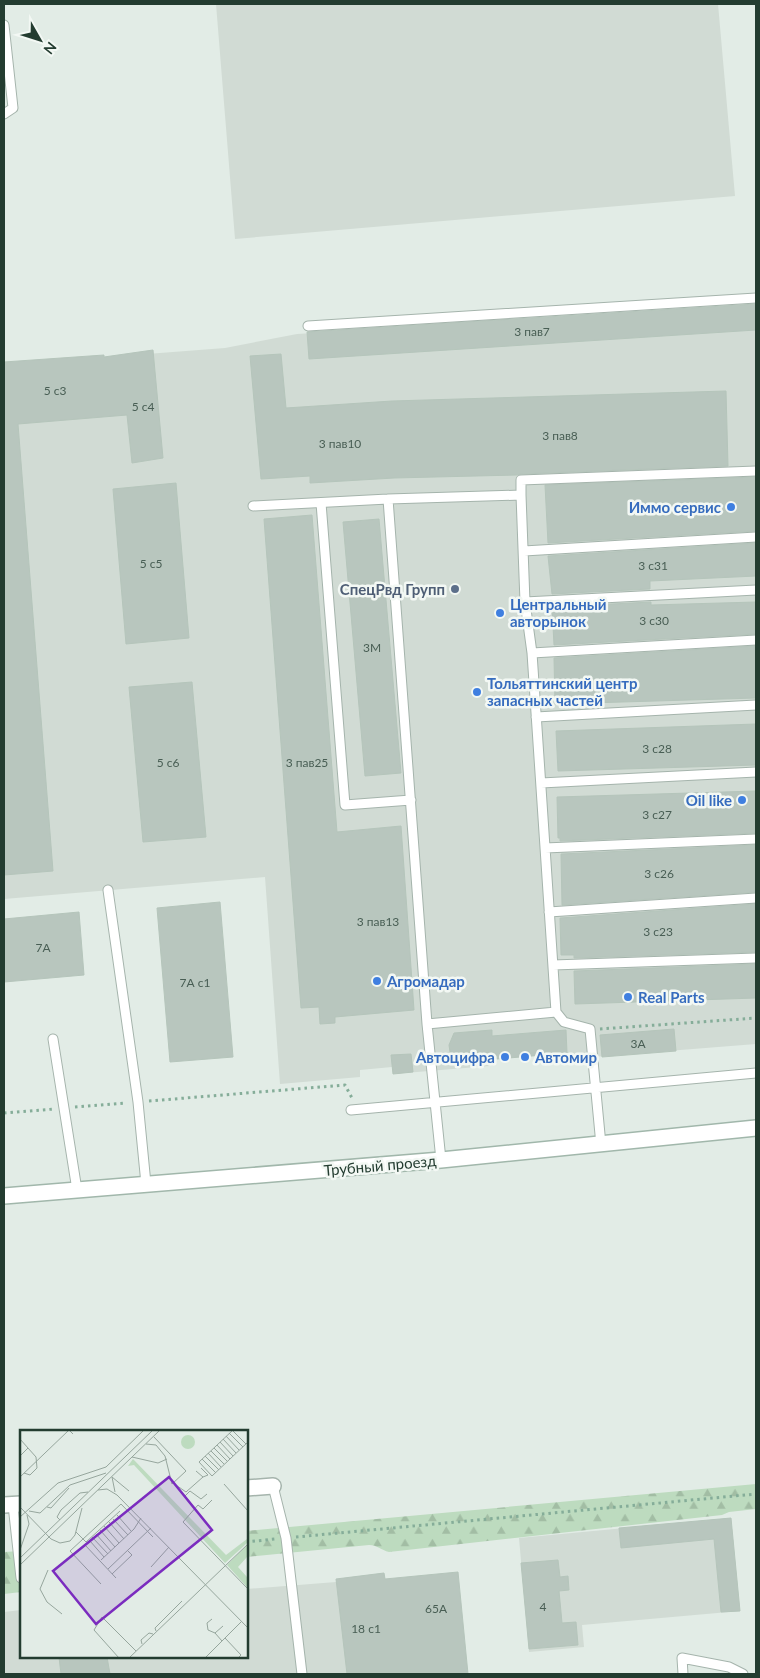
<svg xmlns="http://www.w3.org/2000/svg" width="760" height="1678" font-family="Lato,sans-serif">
  <defs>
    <pattern id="forest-firs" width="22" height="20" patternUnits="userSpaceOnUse" patternTransform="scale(1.25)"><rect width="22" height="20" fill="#bddbbf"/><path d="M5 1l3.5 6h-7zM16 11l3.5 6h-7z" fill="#a2bda4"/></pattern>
  </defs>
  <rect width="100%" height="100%" fill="#e2ece6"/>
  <path fill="#d1dbd4" d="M 216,4 L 718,4 L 735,196 L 235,239 Z
    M 756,306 L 756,1044 L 592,1057 L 567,1053 L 497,1059 L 489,1066 L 393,1074 L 392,1067 L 360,1070 L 360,1077 L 280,1084 L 265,877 L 4,899 L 4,365 L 225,348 L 297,334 Z
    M 731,1518 L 740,1611 L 582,1625 L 584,1647 L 529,1652 L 519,1538 Z
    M 384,1573 L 396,1674 L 4,1674 L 4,1612 L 21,1610 L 21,1657 L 246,1657 L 246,1589 L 336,1582 L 336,1579 Z"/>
  <path fill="url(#forest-firs)" d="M 756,1484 L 756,1509 L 729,1512 L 722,1515 L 389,1552 C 381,1550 377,1545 369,1545 L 246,1557 L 246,1531 Z
    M 21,1551 L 21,1592 L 4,1594 L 4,1552 Z"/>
  <path fill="#b8c6be" stroke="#b5c5bb" d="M 756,304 L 756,330 L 309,359 L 307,332 Z
    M 153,350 L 163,458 L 132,463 L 127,415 L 18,424 L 53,871 L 4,875 L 4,362 L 104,355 L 104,357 Z
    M 281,354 L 286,408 L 392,401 L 726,391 L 728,466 L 521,474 L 517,475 L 394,478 L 310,483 L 310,476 L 261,479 L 250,356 Z
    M 756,477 L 756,531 L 548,543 L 545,485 Z
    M 176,483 L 189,638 L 126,644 L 113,489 Z
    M 312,515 L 337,832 L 401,826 L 414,1010 L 335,1017 L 335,1023 L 320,1024 L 319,1007 L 301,1008 L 264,519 Z
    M 379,519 L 401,773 L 365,776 L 343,522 Z
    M 756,543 L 756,576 L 650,581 L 650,589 L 552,594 L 548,556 Z
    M 651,602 L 651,605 L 756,602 L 756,634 L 554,645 L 552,607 Z
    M 756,646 L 756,698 L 555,704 L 554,658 Z
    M 192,682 L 206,837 L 143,842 L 129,687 Z
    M 756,724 L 756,765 L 558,771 L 556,731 Z
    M 756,791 L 756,833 L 560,841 L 560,838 L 558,838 L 557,797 Z
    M 756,845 L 756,892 L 562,905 L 561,854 Z
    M 220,902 L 233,1057 L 170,1062 L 157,908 Z
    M 756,904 L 756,952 L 574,958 L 574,955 L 561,955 L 560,918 Z
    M 79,912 L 84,975 L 4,982 L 4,919 Z
    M 756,964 L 756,998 L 575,1004 L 574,971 Z
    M 674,1029 L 676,1051 L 602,1057 L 600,1035 Z
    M 492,1030 L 492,1036 L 566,1030 L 567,1053 L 497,1059 L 497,1055 L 451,1059 L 449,1045 L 454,1033 Z
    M 411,1054 L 413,1072 L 393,1074 L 391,1055 Z
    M 731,1518 L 740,1611 L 721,1612 L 714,1539 L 621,1548 L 619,1528 Z
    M 558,1560 L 560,1577 L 568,1576 L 569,1590 L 559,1591 L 562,1623 L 576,1622 L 578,1645 L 529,1649 L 521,1563 Z
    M 458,1572 L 468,1674 L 347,1674 L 336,1579 L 384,1573 L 385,1579 Z
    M 59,1657 L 107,1657 L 110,1674 L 61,1674 Z"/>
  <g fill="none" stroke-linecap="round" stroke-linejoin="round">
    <defs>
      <path id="lane" d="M 4,25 L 13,108 L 4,114
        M 308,326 L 756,298
        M 521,495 L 525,602 L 532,653 L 556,1012 L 564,1022 L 590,1029 L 601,1145
        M 388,499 L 427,1024 L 441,1160
        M 321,503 L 345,805 L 411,800
        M 253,506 L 388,499 L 521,495 L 521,480 L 756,471
        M 524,551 L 756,537
        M 525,602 L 756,590
        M 532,653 L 756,640
        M 536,717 L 756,705
        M 541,783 L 756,772
        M 545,848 L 756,839
        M 108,890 L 138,1102 L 146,1184
        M 549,912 L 756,898
        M 553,965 L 756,958
        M 427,1024 L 556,1012
        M 53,1039 L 77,1190
        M 351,1110 L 756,1073
        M 273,1486 L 286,1538 L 302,1674
        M 13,1505 L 21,1578
        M 683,1674 L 682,1658 L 729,1667 L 743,1674"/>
      <path id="street" d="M 246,1488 L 273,1486
        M 4,1505 L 21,1504"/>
      <path id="secondary" d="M 4,1196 L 441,1160 L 756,1128"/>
    </defs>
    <use href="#lane" stroke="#a5b4ac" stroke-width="11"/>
    <use href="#street" stroke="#a5b4ac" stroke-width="18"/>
    <use href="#secondary" stroke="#a1b7ab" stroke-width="18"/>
    <path stroke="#85ad99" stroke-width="3" stroke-dasharray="2.5 4" stroke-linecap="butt" d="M 600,1029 L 756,1018
      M 149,1101 L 345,1085 L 352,1098
      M 75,1107 L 126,1103
      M 4,1113 L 54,1109
      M 296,1537 L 756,1494
      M 246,1542 L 275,1539"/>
    <use href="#lane" stroke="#fff" stroke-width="9"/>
    <use href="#street" stroke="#fff" stroke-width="15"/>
    <use href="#secondary" stroke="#fff" stroke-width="15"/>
  </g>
  <g fill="#3f7fe0" stroke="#f3f8f4" stroke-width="2">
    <circle cx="731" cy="507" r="5"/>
    <circle cx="500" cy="613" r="5"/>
    <circle cx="477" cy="692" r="5"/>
    <circle cx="742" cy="800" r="5"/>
    <circle cx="377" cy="981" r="5"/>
    <circle cx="628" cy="997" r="5"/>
    <circle cx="505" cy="1057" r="5"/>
    <circle cx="525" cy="1057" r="5"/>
  </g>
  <circle fill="#5c6f8a" stroke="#f3f8f4" stroke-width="2" cx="455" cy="589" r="5"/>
  <g text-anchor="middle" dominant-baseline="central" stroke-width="5" stroke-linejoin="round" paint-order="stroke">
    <g font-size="12" fill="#485e54">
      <text x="532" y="331">3 пав7</text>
      <text x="55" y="390">5 с3</text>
      <text x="143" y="406">5 с4</text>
      <text x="560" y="435">3 пав8</text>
      <text x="340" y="443">3 пав10</text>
      <text x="151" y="563">5 с5</text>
      <text x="653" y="565">3 с31</text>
      <text x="654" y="620">3 с30</text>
      <text x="372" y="647">3М</text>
      <text x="657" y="748">3 с28</text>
      <text x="168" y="762">5 с6</text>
      <text x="307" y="762">3 пав25</text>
      <text x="657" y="814">3 с27</text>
      <text x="659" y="873">3 с26</text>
      <text x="378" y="921">3 пав13</text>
      <text x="658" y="931">3 с23</text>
      <text x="43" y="947">7А</text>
      <text x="195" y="982">7А с1</text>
      <text x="638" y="1043">3А</text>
      <text x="543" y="1606">4</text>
      <text x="436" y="1608">65А</text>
      <text x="366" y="1628">18 с1</text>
    </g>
    <g font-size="15" font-weight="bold" fill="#366cbe" stroke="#f3f8f4" text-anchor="start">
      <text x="721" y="507" text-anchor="end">Иммо сервис</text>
      <text x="510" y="604">Центральный<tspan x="510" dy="17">авторынок</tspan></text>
      <text x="487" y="683">Тольяттинский центр<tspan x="487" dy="17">запасных частей</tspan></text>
      <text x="732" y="800" text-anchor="end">Oil like</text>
      <text x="387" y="981">Агромадар</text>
      <text x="638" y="997">Real Parts</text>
      <text x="495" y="1057" text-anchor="end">Автоцифра</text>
      <text x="535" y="1057">Автомир</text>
    </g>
    <g font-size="15" font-weight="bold" fill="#4e5e75" stroke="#f3f8f4" text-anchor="end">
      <text x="445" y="589">СпецРвд Групп</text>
    </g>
    <g font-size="15" fill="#233c30" stroke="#f3f8f4">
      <text transform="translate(380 1165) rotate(-5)">Трубный проезд</text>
    </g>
  </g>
  <g transform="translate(20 1430)">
    <rect width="228" height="228" fill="#e2ece6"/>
    <path d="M161 12a7 7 0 1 1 14 0a7 7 0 1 1-14 0Z" fill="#bddbbf"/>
    <path d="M 113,29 L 206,125 L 227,109 L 227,113 L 205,133 L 114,35 L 108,36 ZM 227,115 L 227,127 L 218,137 L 227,147 L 227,157 L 207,135 Z" fill="#bddbbf"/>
    <path fill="none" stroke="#96a69d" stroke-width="1" d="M 212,0 L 226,14M 213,0 L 179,32 L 192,46 L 228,12M 209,3 L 223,17M 206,6 L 219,20M 0,9 L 8,18 L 0,26M 203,9 L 216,23M 200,12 L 213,26M 126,14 L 136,15 L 145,26 L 152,54 L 166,41 L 134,7M 197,15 L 210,29M 194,18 L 207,31M 191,21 L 204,34M 188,23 L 201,37M 185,26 L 199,40M 112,27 L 138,33 L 147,29M 182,29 L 196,43M 181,38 L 188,45 L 183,47M 4,43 L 10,45 L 17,38 L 16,27 L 8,18M 0,47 L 49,0 L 53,4M 92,47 L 109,61M 92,47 L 95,62M 153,53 L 166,62 L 183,47 L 176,41M 204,54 L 228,81M 78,60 L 87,59 L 97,65 L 228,198M 165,66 L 170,61 L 181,69 L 187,64M 192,70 L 183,79 L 178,75 L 163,92 L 228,159M 0,77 L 31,109 L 40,113 L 50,111 L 55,105 L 62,78M 27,77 L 31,78 L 49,58M 9,81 L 20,83 L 50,55 L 86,43M 97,85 L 111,101M 0,87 L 38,53 L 86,37 L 124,0M 93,89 L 108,105M 40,90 L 37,87 L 41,80 L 60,63 L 68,62M 89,92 L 104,109M 84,96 L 99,113M 80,100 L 95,117M 56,102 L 66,112 L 100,81M 76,104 L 91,121M 72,107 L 88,124M 69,111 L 65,115 L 96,148M 70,111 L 84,127M 0,120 L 9,94 L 7,85M 0,128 L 133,0M 81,130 L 114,99 L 121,88M 0,135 L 140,0M 131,137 L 149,117M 88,139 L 131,98M 28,140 L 20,159 L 27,172 L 42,184M 92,144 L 112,125 L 108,121M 81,154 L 50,121 L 101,74 L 133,107M 192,189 L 187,193 L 188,200 L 195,203M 136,201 L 135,198 L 162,171M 205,208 L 221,225 L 218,228M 202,211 L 195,203 L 203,196M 122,214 L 121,210 L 129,203 L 133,204M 99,228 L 74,200 L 82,187 L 116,221M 109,228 L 228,114M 185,228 L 221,192"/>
    <path fill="#7b2cbf" fill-opacity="0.15" stroke="#7b2cbf" stroke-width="2.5" d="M 149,47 L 192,100 L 76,194 L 33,141 Z"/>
    <rect width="228" height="228" fill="none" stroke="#233c30" stroke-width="2.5"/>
  </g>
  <rect width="760" height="1678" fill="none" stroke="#233c30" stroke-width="10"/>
  <g transform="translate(40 40) rotate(129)" stroke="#f3f8f4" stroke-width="4" paint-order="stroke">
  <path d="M0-4L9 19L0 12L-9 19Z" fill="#233c30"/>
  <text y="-8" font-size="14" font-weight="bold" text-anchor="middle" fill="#233c30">N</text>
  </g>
</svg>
